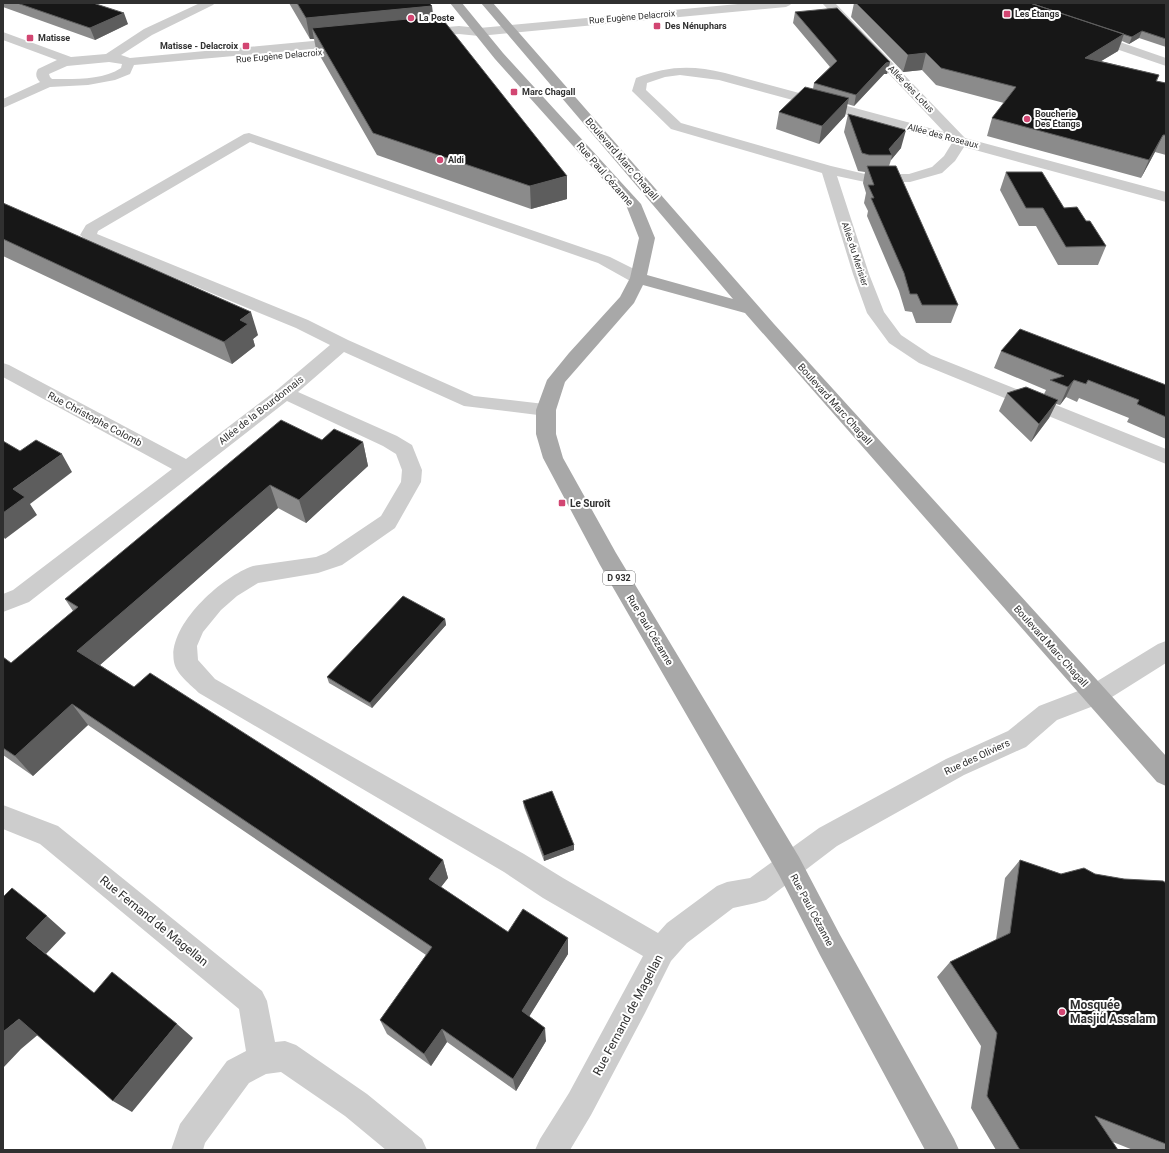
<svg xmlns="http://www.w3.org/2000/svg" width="1169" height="1153" font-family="Roboto,sans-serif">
  <rect width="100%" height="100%" fill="#fff"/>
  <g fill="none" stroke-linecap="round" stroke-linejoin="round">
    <path fill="#cdcdcd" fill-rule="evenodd" d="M 200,3 L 215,3 L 213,5 L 152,35 L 121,55 L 130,58 L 345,38 L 349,39 L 351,42 L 349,45 L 345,46 L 134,65 L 130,74 L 115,80 L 88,85 L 50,87 L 3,108 L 3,99 L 40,82 C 36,78 35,74 38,69 L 57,60 L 3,40 L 3,32 L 71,57 L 106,54 L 144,29 ZM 109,62 L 122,64 L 121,68 C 103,80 77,79 56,79 L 52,79 L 50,77 L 49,74 L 67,66 Z
      M 749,3 L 792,3 L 790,5 L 786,7 L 479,36 L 459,34 L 423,37 L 419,36 L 417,33 L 419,30 L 423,29 L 459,26 L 479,28 Z
      M 822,3 L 835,3 L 965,138 L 1166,192 L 1166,202 L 964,147 L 955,161 L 942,173 L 910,182 L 865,182 L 837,176 L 869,274 L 884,312 L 901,335 L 931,355 L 1166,449 L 1166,464 L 919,363 L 889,343 L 867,313 L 853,274 L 822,173 L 671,129 L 632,91 L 636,78 C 668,66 691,65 725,73 L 944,132 ZM 680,75 L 719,80 L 952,143 L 944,156 L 932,167 L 909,174 L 865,174 L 831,166 L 681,123 L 646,90 L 647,83 L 665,77 Z
      M 1091,32 L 1166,58 L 1166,66 L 1087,39 L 1085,36 L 1087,33 Z
      M 249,133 L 610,257 L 644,274 L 646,278 L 644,282 L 638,283 L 632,282 L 598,263 L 250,142 L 98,231 L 97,234 L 308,320 L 348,340 L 474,396 L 553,405 L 556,410 L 553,415 L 546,416 L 464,406 L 344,352 L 298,392 L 397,436 L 412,445 L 422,470 L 421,482 L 395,528 L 342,565 L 318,573 L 258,583 L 237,596 L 221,610 L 203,632 L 197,646 L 198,660 L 215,679 L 524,854 L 563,878 L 658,933 L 667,923 L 717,886 L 727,882 L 750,878 L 819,828 L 946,759 L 1008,731 L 1039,706 L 1086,688 L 1158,644 L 1166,641 L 1166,663 L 1104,702 L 1057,720 L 1026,747 L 964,775 L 837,846 L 766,900 L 756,903 L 733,908 L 687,943 L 671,961 L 645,1013 L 591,1115 L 570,1150 L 535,1150 L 540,1139 L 569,1093 L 643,956 L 543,898 L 504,872 L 199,693 C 191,685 176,674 174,662 C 167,626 221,577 253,566 L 316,557 L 326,553 L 381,516 L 401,482 L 402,470 L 396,454 L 383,446 L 287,401 L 29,602 L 3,612 L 3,594 L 13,590 L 172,469 L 3,377 L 3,363 L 9,365 L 186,459 L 278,389 L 330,345 L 296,328 L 88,242 L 80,235 L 86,225 L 244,134 Z
      M 3,805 L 58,826 L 262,991 L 267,1001 L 275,1042 L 285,1041 L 296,1045 L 367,1094 L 422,1139 L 427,1150 L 386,1150 L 345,1116 L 281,1072 L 266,1074 L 249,1083 L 205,1143 L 203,1150 L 171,1150 L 180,1124 L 227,1061 L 246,1051 L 239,1009 L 40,844 L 3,829 Z"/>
    <path fill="#a8a8a8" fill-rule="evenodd" d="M 450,3 L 462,3 L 503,53 L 641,204 L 655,238 L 647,275 L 733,299 L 481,3 L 493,3 L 774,324 L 1166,756 L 1166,786 L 1157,782 L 745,313 L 643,285 L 634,303 L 565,382 L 556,410 L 556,434 L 563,458 L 616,553 L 799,857 L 840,935 L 954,1139 L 959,1150 L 925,1150 L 820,955 L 779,875 L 600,565 L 543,458 L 536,434 L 536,410 L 547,380 L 569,353 L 620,297 L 630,278 L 639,238 L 626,205 L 495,59 Z"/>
  </g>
  <path fill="#8b8b8b" d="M 3,3 L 93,3 L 128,24 L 95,40 L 3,7 Z
    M 289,3 L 429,3 L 432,6 L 433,17 L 567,199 L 531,209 L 377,155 L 316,49 L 314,39 L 310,39 Z
    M 854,3 L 1166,3 L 1166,47 L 1139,38 L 1129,44 L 1122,41 L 1118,51 L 1101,61 L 1159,75 L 1157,81 L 1166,83 L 1166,155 L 1155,152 L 1141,178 L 987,136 L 992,118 L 1004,103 L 936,85 L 922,70 L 903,72 L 851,17 Z
    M 795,12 L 890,62 L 887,74 L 884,74 L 854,106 L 847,104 L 845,116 L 819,144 L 776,129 L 779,112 L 813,89 L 814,83 L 830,67 L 793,23 Z
    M 848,114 L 901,148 L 891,160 L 889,166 L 958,305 L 951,323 L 916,323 L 912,312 L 905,311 L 899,291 L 867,216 L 868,211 L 864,203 L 866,193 L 863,183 L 865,172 L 858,171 L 844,132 Z
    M 1006,172 L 1086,221 L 1106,246 L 1098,265 L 1058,265 L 1036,226 L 1019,226 L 1000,190 Z
    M 3,203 L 258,335 L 253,339 L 255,346 L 232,364 L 3,256 Z
    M 1001,351 L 1166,385 L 1166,439 L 1127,422 L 1129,418 L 1079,398 L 1077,402 L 1066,397 L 1060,405 L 1056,404 L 1049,418 L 1031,442 L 999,411 L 1007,393 L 1044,394 L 1046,390 L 994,368 Z
    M 322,440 L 363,442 L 368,466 L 306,523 L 278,508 L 100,665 L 134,687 L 443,860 L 448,878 L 441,887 L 508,932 L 568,954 L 529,1016 L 546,1041 L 516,1091 L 447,1042 L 431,1066 L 387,1034 L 380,1020 L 426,955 L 88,725 L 33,776 L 3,755 L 3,657 L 11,663 L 73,611 L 65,599 Z
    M 445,619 L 446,625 L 372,708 L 329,683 L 327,677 Z
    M 523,801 L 574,845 L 574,850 L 544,861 L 524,807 Z
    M 1020,860 L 1061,874 L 1095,874 L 1124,879 L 1166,883 L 1166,1150 L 1133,1150 L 1113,1142 L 1118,1150 L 996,1150 L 971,1108 L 981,1046 L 937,977 L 950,962 L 996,940 L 1005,878 Z"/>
  <path fill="#5d5d5d" d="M 432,6 L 434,27 L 312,28 L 314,39 L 310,39 L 306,18 Z
    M 124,13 L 128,24 L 95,40 L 90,28 Z
    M 1142,31 L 1139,38 L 1129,44 L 1132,37 Z
    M 1124,34 L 1118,51 L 1078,75 L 1085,58 Z
    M 926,53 L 922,70 L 903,72 L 908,55 Z
    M 890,62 L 887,74 L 884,74 L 854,106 L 856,95 L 886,63 Z
    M 849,98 L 845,116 L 819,144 L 822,126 Z
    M 906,130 L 901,148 L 891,160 L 892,155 L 889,149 Z
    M 1163,135 L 1155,152 L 1141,178 L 1149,160 Z
    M 567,176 L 567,199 L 531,209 L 530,186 Z
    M 251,312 L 258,335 L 253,339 L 255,346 L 232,364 L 224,342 L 240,320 Z
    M 1074,380 L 1066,397 L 1060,405 L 1068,387 Z
    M 1058,400 L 1049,418 L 1031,442 L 1039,424 Z
    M 363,442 L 368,466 L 306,523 L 299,500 Z
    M 62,454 L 72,472 L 30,504 L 37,515 L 5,539 L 3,536 L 3,513 L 13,489 Z
    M 270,485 L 278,508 L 92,672 L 77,651 Z
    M 445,619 L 446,625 L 372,708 L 370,703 Z
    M 72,704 L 88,725 L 33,776 L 15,756 Z
    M 574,845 L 574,850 L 544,861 L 544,856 Z
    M 443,860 L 448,878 L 434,896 L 429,879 Z
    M 47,916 L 66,933 L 46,954 L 112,1007 L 26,938 Z
    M 568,938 L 568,954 L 524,1025 L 522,1011 Z
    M 19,1019 L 40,1033 L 21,1049 L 3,1068 L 3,1032 Z
    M 177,1024 L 193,1038 L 132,1112 L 113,1101 Z
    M 545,1028 L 546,1041 L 516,1091 L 513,1079 Z
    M 442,1029 L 447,1042 L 431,1066 L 424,1054 Z"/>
  <path fill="#171717" stroke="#5d5d5d" d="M 17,3 L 93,3 L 124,13 L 90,28 Z
    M 297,3 L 429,3 L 432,6 L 306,18 Z
    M 856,3 L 1030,3 L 1124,34 L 1085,58 L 1159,75 L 1156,81 L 1166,83 L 1166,135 L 1163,135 L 1149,160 L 992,118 L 1016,87 L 941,68 L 926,53 L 908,55 Z
    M 1030,3 L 1166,3 L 1166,39 L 1142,31 L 1132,37 Z
    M 837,8 L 890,62 L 886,63 L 856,95 L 814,83 L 837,61 L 795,12 Z
    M 440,16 L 567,176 L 530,186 L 373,133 L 312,28 Z
    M 805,87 L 849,98 L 822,126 L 779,112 Z
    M 848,114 L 906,130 L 889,149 L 892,155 L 869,155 L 862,153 Z
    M 867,166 L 896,166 L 958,305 L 922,305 L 917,294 L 910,294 L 904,273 L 871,198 L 874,198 L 868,185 L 874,185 Z
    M 1006,172 L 1042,172 L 1064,208 L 1077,207 L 1086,221 L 1090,221 L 1106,246 L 1066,247 L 1043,208 L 1026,208 Z
    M 3,203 L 251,312 L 240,320 L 248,324 L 224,342 L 3,239 Z
    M 1020,329 L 1166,385 L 1166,417 L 1137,404 L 1139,400 L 1088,380 L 1086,384 L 1074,380 L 1068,387 L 1050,380 L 1064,376 L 1001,351 Z
    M 1026,387 L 1058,400 L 1039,424 L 1007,393 Z
    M 281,420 L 322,440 L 334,429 L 363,442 L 299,500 L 270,485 L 77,651 L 134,687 L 150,673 L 443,860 L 429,879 L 508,932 L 523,909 L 568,938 L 522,1011 L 545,1028 L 513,1079 L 442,1029 L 424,1054 L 380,1020 L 432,947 L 72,704 L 15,756 L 3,748 L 3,657 L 11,663 L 78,607 L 65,599 Z
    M 36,440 L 62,454 L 13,489 L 25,497 L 3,513 L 3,441 L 20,451 Z
    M 403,596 L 445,619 L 370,703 L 327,677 Z
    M 552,791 L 574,845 L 544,856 L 523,801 Z
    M 1020,860 L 1061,874 L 1084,868 L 1095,874 L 1124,879 L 1163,881 L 1166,883 L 1166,1144 L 1095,1116 L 1118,1150 L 1020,1150 L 987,1096 L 997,1033 L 950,962 L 1010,933 Z
    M 12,888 L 47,916 L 26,938 L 94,993 L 112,972 L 177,1024 L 113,1101 L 19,1019 L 3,1032 L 3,897 Z"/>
  <g fill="#d24672" stroke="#fff" stroke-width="1.5">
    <rect x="1003" y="10" width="8" height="8" rx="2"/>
    <circle cx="411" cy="18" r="4"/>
    <rect x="653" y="22" width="8" height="8" rx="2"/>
    <rect x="26" y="34" width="8" height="8" rx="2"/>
    <rect x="242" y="42" width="8" height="8" rx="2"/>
    <rect x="510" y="88" width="8" height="8" rx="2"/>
    <circle cx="1027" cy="119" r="4"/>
    <circle cx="440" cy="160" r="4"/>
    <rect x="558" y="499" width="8" height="8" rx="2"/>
    <circle cx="1062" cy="1012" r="4"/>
  </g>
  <g text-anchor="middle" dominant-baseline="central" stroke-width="4" stroke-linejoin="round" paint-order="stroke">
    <g font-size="9" font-weight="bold" fill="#303030" stroke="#fff" text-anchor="start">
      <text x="1015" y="14">Les Étangs</text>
      <text x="419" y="18">La Poste</text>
      <text x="665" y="26">Des Nénuphars</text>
      <text x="38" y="38">Matisse</text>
      <text x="238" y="46" text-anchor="end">Matisse - Delacroix</text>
      <text x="522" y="92">Marc Chagall</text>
      <text x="1035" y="114">Boucherie<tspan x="1035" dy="10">Des Étangs</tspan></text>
      <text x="448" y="160">Aldi</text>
    </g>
    <g font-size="9" fill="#303030" stroke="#fff">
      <text transform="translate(632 17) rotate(-5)">Rue Eugène Delacroix</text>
      <text transform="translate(279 56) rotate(-5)">Rue Eugène Delacroix</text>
      <text transform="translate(911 89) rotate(46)">Allée des Lotus</text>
      <text transform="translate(943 136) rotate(15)">Allée des Roseaux</text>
      <text transform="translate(855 254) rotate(72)">Allée du Merisier</text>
    </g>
    <rect fill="#fff" stroke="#6e6e6e" stroke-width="1" x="603" y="571" width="32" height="14" rx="3"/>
    <g font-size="9" font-weight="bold" fill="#303030">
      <text x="619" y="578">D 932</text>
    </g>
    <g font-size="10" fill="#303030" stroke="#fff">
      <text transform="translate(622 159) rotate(49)">Boulevard Marc Chagall</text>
      <text transform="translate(605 174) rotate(49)">Rue Paul Cézanne</text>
      <text transform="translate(835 404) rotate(48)">Boulevard Marc Chagall</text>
      <text transform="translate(261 410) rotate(-38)">Allée de la Bourdonnais</text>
      <text transform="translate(95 419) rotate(28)">Rue Christophe Colomb</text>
      <text transform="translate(650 630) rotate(59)">Rue Paul Cézanne</text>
      <text transform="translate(1051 646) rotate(48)">Boulevard Marc Chagall</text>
      <text transform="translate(977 757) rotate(-25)">Rue des Oliviers</text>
      <text transform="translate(812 910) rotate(62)">Rue Paul Cézanne</text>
    </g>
    <g font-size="10" font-weight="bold" fill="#303030" stroke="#fff" text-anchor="start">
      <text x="570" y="503">Le Suroît</text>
    </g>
    <g font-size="12" fill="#303030" stroke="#fff">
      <text transform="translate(154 921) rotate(39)">Rue Fernand de Magellan</text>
      <text transform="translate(628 1015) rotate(-62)">Rue Fernand de Magellan</text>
    </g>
    <g font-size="12" font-weight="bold" fill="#303030" stroke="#fff" text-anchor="start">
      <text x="1070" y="1005">Mosquée<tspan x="1070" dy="14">Masjid Assalam</tspan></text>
    </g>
  </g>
  <rect width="1169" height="1153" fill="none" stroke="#303030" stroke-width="8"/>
</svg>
